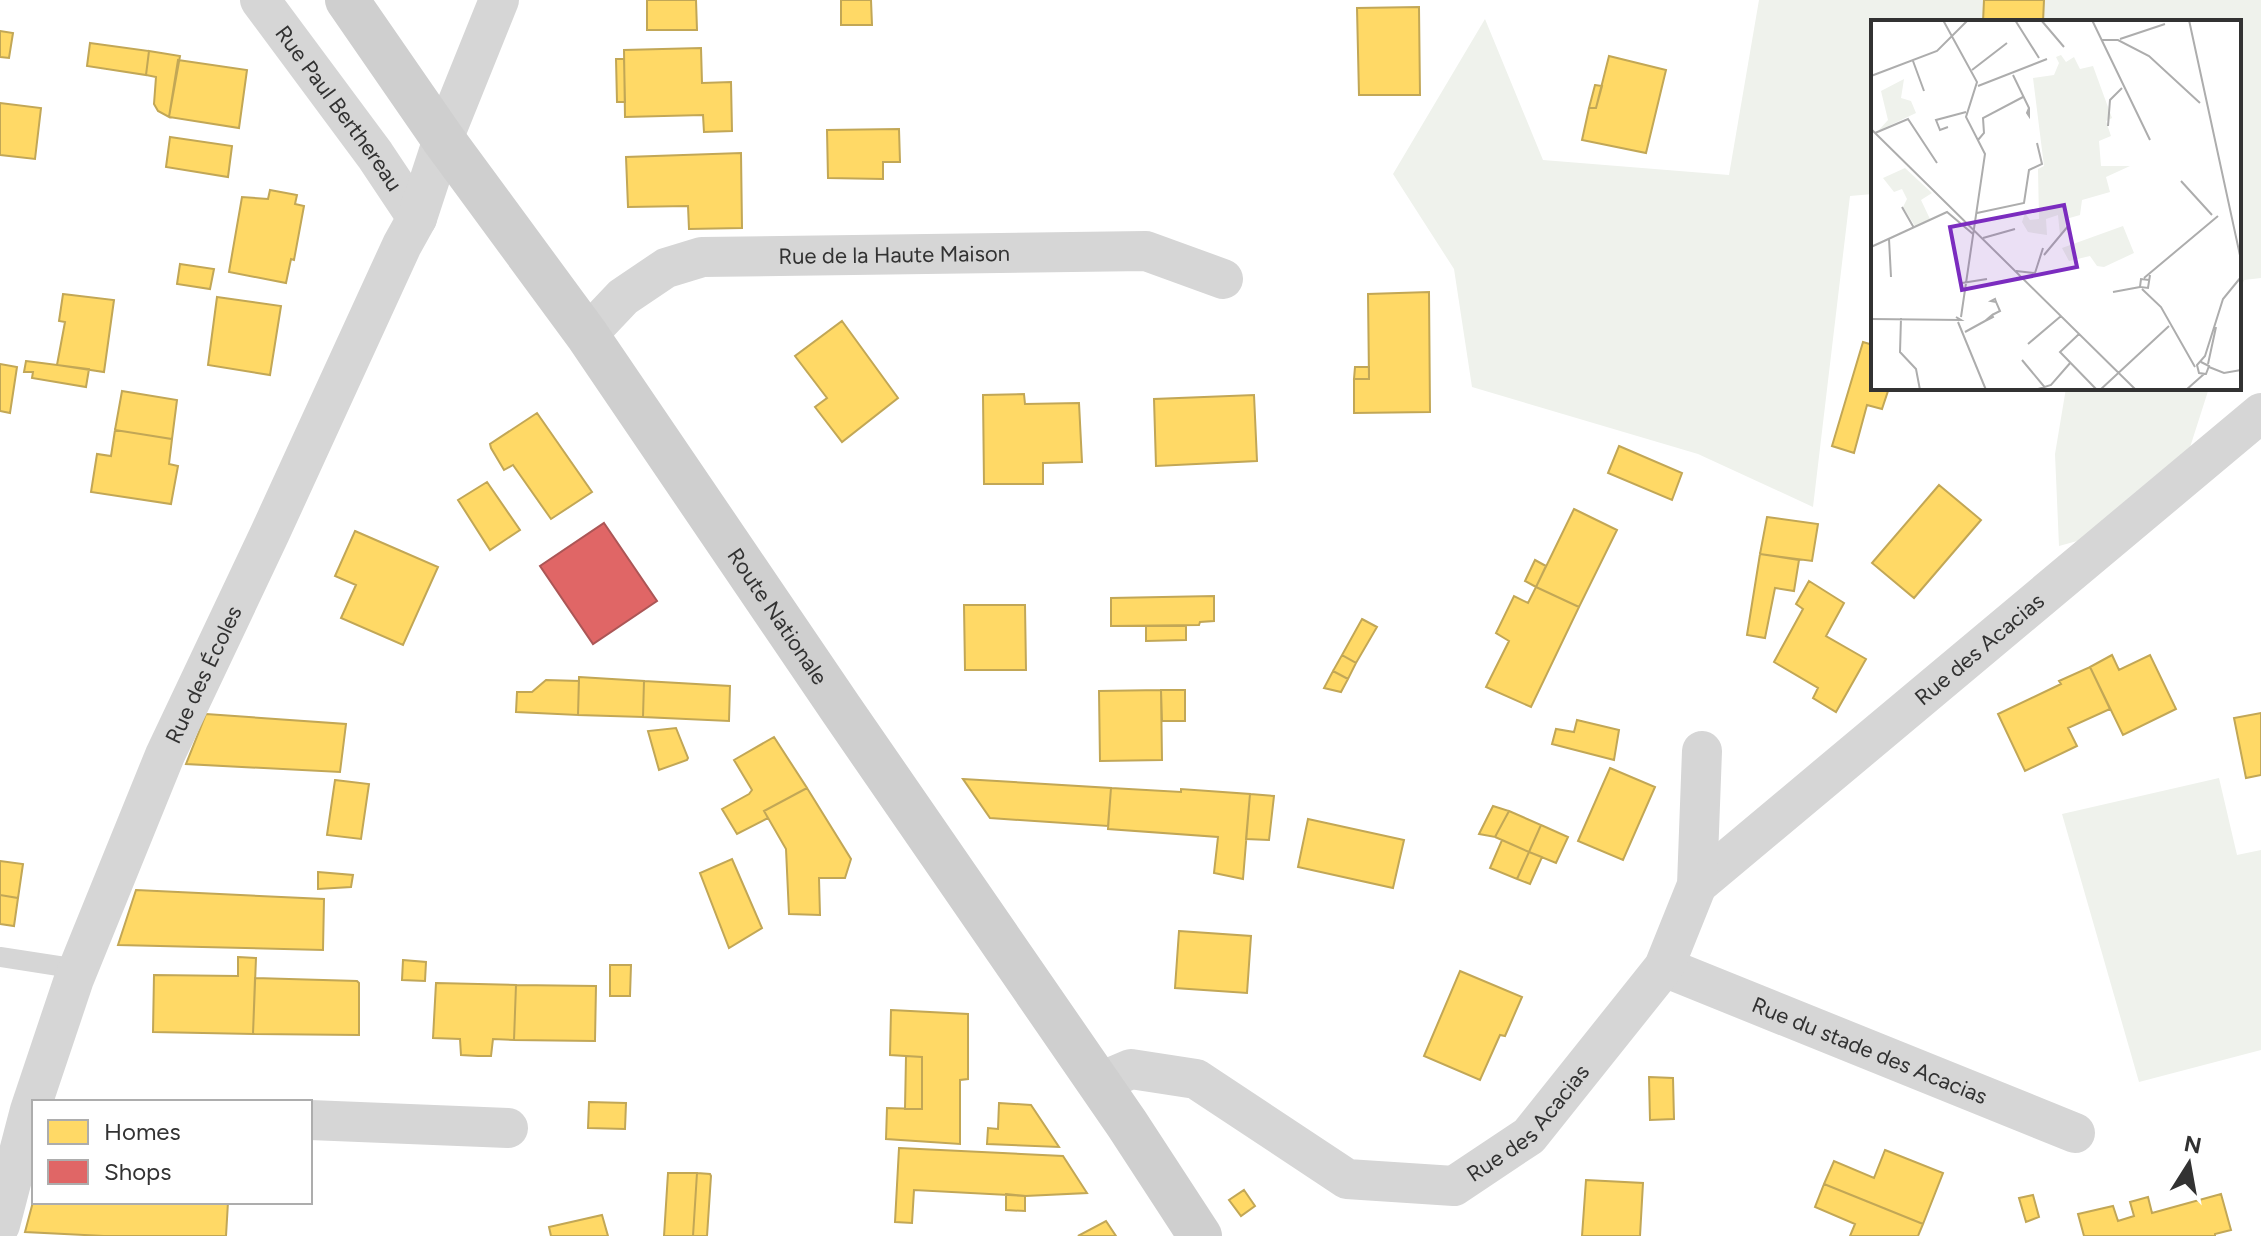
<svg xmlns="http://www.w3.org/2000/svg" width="2261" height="1236" font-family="Figtree,sans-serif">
  <rect width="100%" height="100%" fill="#fff"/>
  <path fill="#eff2ec" d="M 1759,0 L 2261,0 L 2261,278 L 2244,280 L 2239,294 L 2239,22 L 1873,22 L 1873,194 L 1850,196 L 1813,507 L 1698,454 L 1472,387 L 1454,269 L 1393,174 L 1485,19 L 1543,160 L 1729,175 Z
    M 2066,388 L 2209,388 L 2168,516 L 2059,546 L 2055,454 Z
    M 2219,778 L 2237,855 L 2261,850 L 2261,1050 L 2139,1082 L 2062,814 Z"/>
  <path fill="#ffd966" stroke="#c2a756" stroke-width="2" d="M 646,0 L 696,0 L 697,30 L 647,30 L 647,0 Z
    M 841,0 L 871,0 L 872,25 L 841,25 Z
    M 1984,0 L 2044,0 L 2043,22 L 1983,22 Z
    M 1419,7 L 1420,95 L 1359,95 L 1357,8 Z
    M 0,31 L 13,33 L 9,58 L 0,57 Z
    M 90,43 L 149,51 L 146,75 L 87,66 Z
    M 701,48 L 702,83 L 731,82 L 732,131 L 704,132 L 703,115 L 625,117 L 624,50 Z
    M 149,51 L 180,56 L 169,117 L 158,111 L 154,104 L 156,77 L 146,75 Z
    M 1609,56 L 1666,70 L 1646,153 L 1582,140 L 1589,108 L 1596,108 Z
    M 616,59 L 624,59 L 625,102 L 617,102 Z
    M 178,60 L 247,70 L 239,128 L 169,117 Z
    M 1595,85 L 1602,86 L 1596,108 L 1589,108 Z
    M 0,103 L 41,108 L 35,159 L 0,155 Z
    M 899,129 L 900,162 L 883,162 L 883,179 L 828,178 L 827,130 Z
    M 170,137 L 232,146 L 228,177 L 166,167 Z
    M 741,153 L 742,228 L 689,229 L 688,206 L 628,207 L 626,157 Z
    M 270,190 L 297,195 L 295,204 L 304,206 L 294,260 L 291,259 L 286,283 L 229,272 L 242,197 L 268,199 Z
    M 180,264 L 214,269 L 210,289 L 177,284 Z
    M 1429,292 L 1430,412 L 1354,413 L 1354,379 L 1369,379 L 1368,294 Z
    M 63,294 L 114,300 L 104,372 L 57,365 L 65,322 L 59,321 Z
    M 217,297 L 281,306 L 270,375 L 208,365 Z
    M 842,321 L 898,398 L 842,442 L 815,407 L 827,398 L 795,356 Z
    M 1863,342 L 1873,345 L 1873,388 L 1889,388 L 1882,409 L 1867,405 L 1854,453 L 1832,446 Z
    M 26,361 L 89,369 L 86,387 L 32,378 L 33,372 L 24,372 Z
    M 0,364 L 17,367 L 10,413 L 0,411 Z
    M 1355,367 L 1369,367 L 1369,379 L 1354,379 Z
    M 122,391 L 177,400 L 172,439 L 115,430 Z
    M 1024,394 L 1025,404 L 1079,403 L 1082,462 L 1043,463 L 1043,484 L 984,484 L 983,395 Z
    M 1254,395 L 1257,461 L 1156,466 L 1154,399 Z
    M 537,413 L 592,492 L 551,519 L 513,465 L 504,470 L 491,448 L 490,444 Z
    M 115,430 L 172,439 L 169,464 L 178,466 L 171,504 L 91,492 L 97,454 L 111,456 Z
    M 1619,446 L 1682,473 L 1672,500 L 1608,473 Z
    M 487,482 L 520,530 L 490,550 L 458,500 Z
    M 1939,485 L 1981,520 L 1914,598 L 1872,563 Z
    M 1574,509 L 1617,530 L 1579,607 L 1536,587 Z
    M 1767,517 L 1818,524 L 1812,561 L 1760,554 Z
    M 355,531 L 438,567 L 403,645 L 341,618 L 356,585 L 335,576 Z
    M 1760,554 L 1799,560 L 1794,591 L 1775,588 L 1765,638 L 1747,635 Z
    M 1535,560 L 1546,566 L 1536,587 L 1525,581 Z
    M 1809,581 L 1844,603 L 1826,636 L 1866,659 L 1836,712 L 1813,698 L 1818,688 L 1774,662 L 1803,609 L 1796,604 Z
    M 1536,587 L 1579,607 L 1531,707 L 1486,687 L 1509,641 L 1496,633 L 1514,596 L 1528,603 Z
    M 1214,596 L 1214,621 L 1200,622 L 1199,625 L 1111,626 L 1111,598 Z
    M 964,605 L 1025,605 L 1026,670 L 965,670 Z
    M 1362,619 L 1377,627 L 1356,663 L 1342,655 Z
    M 1146,626 L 1186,626 L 1186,640 L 1146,641 Z
    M 1342,655 L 1356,663 L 1348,679 L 1333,671 Z
    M 2112,655 L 2119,670 L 2150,655 L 2176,709 L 2123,735 L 2090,667 Z
    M 2090,667 L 2110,709 L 2068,728 L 2077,746 L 2025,771 L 1998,714 L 2061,684 L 2059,681 Z
    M 1333,671 L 1348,679 L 1341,692 L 1324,688 Z
    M 579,677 L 644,681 L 643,717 L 578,715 Z
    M 546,680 L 579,681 L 578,715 L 516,712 L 517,692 L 532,692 Z
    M 644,681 L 730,686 L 729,721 L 643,717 Z
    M 1161,690 L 1185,690 L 1185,721 L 1162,721 Z
    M 1161,690 L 1162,760 L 1100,761 L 1099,691 Z
    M 2261,713 L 2261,775 L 2246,778 L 2234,718 Z
    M 206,714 L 346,724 L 340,772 L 186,764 Z
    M 1577,720 L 1619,730 L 1614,760 L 1552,744 L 1556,729 L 1574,732 Z
    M 676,728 L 688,758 L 687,760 L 659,770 L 648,731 Z
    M 774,737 L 807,788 L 764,811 L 768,818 L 737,834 L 722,809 L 749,794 L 752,790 L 734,760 Z
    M 1610,768 L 1655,787 L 1623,860 L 1578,841 Z
    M 963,779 L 1111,788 L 1108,826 L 990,818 Z
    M 335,780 L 369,784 L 361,839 L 327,835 Z
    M 807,788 L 851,859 L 845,878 L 819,878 L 820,915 L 789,914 L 786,849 L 764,811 Z
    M 1111,788 L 1181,792 L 1181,789 L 1250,794 L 1243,879 L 1214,873 L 1218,837 L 1108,829 Z
    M 1250,794 L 1274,796 L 1269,840 L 1246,839 Z
    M 1493,806 L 1509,811 L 1495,837 L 1479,834 Z
    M 1509,811 L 1541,825 L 1529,852 L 1495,837 Z
    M 1308,819 L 1404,840 L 1393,888 L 1298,867 Z
    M 1541,825 L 1568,837 L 1556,863 L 1529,852 Z
    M 1502,840 L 1529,852 L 1517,879 L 1490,868 Z
    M 1529,852 L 1542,857 L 1530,884 L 1517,879 Z
    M 732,859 L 762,928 L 729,948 L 700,873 Z
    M 0,861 L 23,864 L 18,898 L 0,895 Z
    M 318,872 L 353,875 L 351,887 L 318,889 Z
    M 136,890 L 324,899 L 323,950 L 118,945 Z
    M 0,895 L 18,898 L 14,926 L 0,924 Z
    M 1179,931 L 1251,936 L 1247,993 L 1175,988 Z
    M 238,957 L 256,958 L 253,1034 L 153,1032 L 154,975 L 238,976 Z
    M 403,960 L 426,962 L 425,981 L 402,980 Z
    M 610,965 L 631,965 L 630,996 L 610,996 Z
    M 1460,971 L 1522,997 L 1505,1036 L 1500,1035 L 1480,1080 L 1424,1056 Z
    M 255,978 L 357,981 L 359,983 L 359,1035 L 253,1034 Z
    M 436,983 L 516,985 L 514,1040 L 493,1039 L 491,1056 L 478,1056 L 461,1055 L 460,1039 L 433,1038 Z
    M 516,985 L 596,986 L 595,1041 L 514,1040 Z
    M 891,1010 L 968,1014 L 968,1079 L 960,1080 L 960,1144 L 886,1139 L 887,1108 L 922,1109 L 922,1057 L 890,1055 Z
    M 906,1056 L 922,1057 L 922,1109 L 905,1109 Z
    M 1649,1077 L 1673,1078 L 1674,1119 L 1650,1120 Z
    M 589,1102 L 626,1103 L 625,1129 L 588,1128 Z
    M 999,1103 L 1031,1105 L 1059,1147 L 987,1144 L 988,1128 L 998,1129 Z
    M 899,1148 L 1063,1156 L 1087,1193 L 1025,1196 L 914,1190 L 912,1223 L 895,1222 Z
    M 1885,1150 L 1943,1173 L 1923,1224 L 1824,1184 L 1834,1161 L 1874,1178 Z
    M 668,1173 L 697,1173 L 693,1236 L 664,1236 Z
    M 697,1173 L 710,1174 L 711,1176 L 707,1236 L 693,1236 Z
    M 1586,1180 L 1643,1183 L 1640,1236 L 1582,1236 Z
    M 1824,1184 L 1923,1224 L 1918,1236 L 1850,1236 L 1855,1224 L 1815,1207 Z
    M 1244,1190 L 1255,1206 L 1241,1216 L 1229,1200 Z
    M 1006,1194 L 1025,1196 L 1025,1211 L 1006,1210 Z
    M 2221,1194 L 2231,1230 L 2215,1234 L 2215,1236 L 2084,1236 L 2078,1214 L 2113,1206 L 2118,1221 L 2134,1216 L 2130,1202 L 2148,1197 L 2152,1213 Z
    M 2033,1195 L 2039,1217 L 2026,1222 L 2019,1198 Z
    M 34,1198 L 34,1202 L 228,1202 L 226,1236 L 104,1236 L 25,1232 Z
    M 602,1215 L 608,1236 L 551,1236 L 549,1227 Z
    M 1106,1221 L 1116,1236 L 1078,1236 Z"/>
  <path fill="#e06666" stroke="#ac5656" stroke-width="2" d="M 604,523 L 657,601 L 593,644 L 540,566 Z"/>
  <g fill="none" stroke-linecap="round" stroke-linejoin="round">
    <path stroke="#d6d6d6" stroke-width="20" d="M 0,957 L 78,969"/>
    <g stroke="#d6d6d6" stroke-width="40">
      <path id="s1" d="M 260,0 L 375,155 L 417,218"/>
      <path id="s2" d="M 587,335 L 623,297 L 666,268 L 702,257 L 1146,251 L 1223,279"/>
      <path id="s3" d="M 1697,885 L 2261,413"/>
      <path id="s4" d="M 1664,967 L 2075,1133"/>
      <path id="s5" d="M 1098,1083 L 1131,1069 L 1196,1079 L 1347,1179 L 1454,1186 L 1529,1136 L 1664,967 L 1697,885 L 1702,751"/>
      <path d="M 310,1120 L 508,1128"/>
      <path id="s6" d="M 0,1225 L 30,1110 L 74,979 L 165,755 L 270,533 L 402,245 L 417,218 L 443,139 L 499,0"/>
    </g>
    <path stroke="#cfcfcf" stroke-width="44" id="s7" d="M 347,0 L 443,139 L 587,335 L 841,709 L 1127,1124 L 1200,1236"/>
  </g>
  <g text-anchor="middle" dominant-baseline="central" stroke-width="8" stroke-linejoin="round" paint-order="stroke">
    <g font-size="22" fill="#323232" stroke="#fff">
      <text stroke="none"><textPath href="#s1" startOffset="134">Rue Paul Berthereau</textPath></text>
      <text stroke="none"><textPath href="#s2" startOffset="334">Rue de la Haute Maison</textPath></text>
      <text stroke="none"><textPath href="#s7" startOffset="752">Route Nationale</textPath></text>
      <text stroke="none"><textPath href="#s3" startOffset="368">Rue des Acacias</textPath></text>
      <text stroke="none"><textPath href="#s6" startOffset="588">Rue des Écoles</textPath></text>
      <text stroke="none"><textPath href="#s4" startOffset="222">Rue du stade des Acacias</textPath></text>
      <text stroke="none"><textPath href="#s5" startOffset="488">Rue des Acacias</textPath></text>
    </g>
  </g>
  <g transform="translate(1871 20)">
    <rect width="370" height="370" fill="#fff"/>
    <path d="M 190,35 L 195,42 L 203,37 L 209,49 L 222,46 L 241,98 L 235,101 L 240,116 L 228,121 L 230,146 L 259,146 L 235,157 L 239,172 L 211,180 L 209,195 L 195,199 L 194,212 L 189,215 L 187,195 L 175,199 L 176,215 L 157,212 L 151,202 L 154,193 L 159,200 L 168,199 L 167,149 L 173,146 L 162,58 L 183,55 L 188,43 L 185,37 ZM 33,59 L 30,78 L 40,81 L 45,93 L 7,111 L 17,100 L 10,71 ZM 34,148 L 61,173 L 50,180 L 59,199 L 44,206 L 32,187 L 36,179 L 31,169 L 23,172 L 12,158 ZM 252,206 L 263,233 L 233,247 L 226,246 L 219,236 L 198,241 L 191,228 Z" fill="#eff2ec"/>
    <path fill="none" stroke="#adadad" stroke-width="2" d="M 72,0 L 106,62 L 95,97 L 114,134 L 90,297M 144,0 L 168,38M 170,0 L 193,27M 221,0 L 279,120M 318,0 L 370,240M 249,19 L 294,4M 230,20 L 247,20 L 278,36 L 329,83M 42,41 L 53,71M 101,50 L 136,23M 142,55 L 158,88 L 158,96 L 156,93 L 158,88M 0,56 L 66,31 L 97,0M 107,66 L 176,39M 237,106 L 239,80 L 251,68M 77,107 L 69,110 L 65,100 L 95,92M 0,109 L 265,370M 4,113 L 37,99 L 66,143M 107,120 L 113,113 L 112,98 L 152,77M 310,161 L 341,195M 31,187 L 43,208M 106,193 L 153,183 L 158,150 L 171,144 L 166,123M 112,218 L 144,209M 18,219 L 20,257M 0,227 L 76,192 L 102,214M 173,235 L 198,205M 145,251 L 164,253 L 172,228M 273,258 L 347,196M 278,260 L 270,259 L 269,267 L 277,268 L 279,255M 91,263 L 116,259M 271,269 L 290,287 L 324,347M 242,272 L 269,267M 121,295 L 129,291 L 125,282 L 124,279 L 120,281 L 125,282M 30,298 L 29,332 L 45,349 L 49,370M 0,299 L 90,300 L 85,297M 87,302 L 115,370M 94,312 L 114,301 L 122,297 L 121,295 L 114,301M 208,314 L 189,332 L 226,370M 157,324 L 190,296M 151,340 L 176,370M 330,342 L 338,346 L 335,354 L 328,353 L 326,345 L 334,336 L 352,279 L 370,257M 337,344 L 345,307M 338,347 L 353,353 L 370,350M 164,370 L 180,365 L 200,342M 229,370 L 298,306M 315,370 L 333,354"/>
    <path fill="#7b2cbf" fill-opacity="0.15" stroke="#7b2cbf" stroke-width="4" d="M 193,185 L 206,247 L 91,270 L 79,207 Z"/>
    <rect width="370" height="370" fill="none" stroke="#323232" stroke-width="4"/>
  </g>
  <rect x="32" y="1100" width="280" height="104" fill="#ffffff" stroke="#adadad" stroke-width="2"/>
  <rect x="48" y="1120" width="40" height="24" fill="#ffd966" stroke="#adadad" stroke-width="2"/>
  <text x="104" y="1140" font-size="24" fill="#323232">Homes</text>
  <rect x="48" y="1160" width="40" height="24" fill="#e06666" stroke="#adadad" stroke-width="2"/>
  <text x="104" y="1180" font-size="24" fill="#323232">Shops</text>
  <g transform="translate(2189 1164) rotate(11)" stroke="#ffffff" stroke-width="6" paint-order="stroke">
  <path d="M0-6L14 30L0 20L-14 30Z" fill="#323232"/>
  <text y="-12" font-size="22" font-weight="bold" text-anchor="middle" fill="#323232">N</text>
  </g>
</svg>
